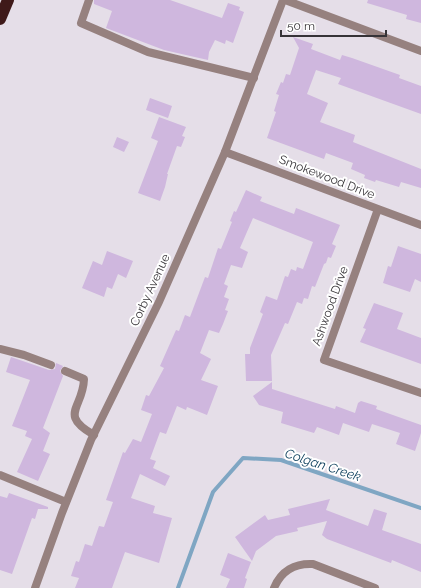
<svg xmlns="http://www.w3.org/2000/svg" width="421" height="588" font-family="Raleway,sans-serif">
  <rect width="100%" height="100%" fill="#e5dee8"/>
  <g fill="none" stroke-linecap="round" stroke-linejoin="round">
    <path stroke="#7fa6c3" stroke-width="4" d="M 178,588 L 213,492 L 243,458 L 281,460 L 421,508"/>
  </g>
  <path fill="#cfb7de" d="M 94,0 L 170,0 L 222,18 L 228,3 L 240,7 L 239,10 L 244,12 L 233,43 L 226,40 L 225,44 L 215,40 L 209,52 L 208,60 L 164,50 L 106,28 L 112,11 L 94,4 Z
    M 368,0 L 421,0 L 421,23 L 406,19 L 407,15 L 367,3 Z
    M 293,37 L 313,44 L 311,49 L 340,60 L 342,55 L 352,58 L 400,75 L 399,78 L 421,86 L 421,114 L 338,84 L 341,78 L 316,70 L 307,94 L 328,103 L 320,122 L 355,135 L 353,142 L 421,169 L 421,188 L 401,182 L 399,187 L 376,180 L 375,182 L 364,178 L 365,175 L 351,169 L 353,163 L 326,153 L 324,159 L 267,138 L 276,112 L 274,111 L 279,95 L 276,94 L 281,82 L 283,83 L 286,74 L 290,75 L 299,48 Z
    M 150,98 L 172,106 L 168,118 L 146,110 Z
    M 159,117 L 186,127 L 182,136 L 185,137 L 181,147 L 177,146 L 167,174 L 168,174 L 165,187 L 160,201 L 138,193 L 158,141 L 151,138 Z
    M 117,137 L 129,142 L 124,152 L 113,147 Z
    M 246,190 L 262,197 L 260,201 L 294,214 L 296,208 L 340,225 L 332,244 L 336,246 L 331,258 L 328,257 L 326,263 L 324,264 L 315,287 L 312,286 L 308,299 L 304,298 L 302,304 L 297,302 L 288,324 L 285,323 L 271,355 L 272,381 L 246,381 L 245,354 L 250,354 L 250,348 L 263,314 L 260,312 L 266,296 L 277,300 L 285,276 L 288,277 L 291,269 L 296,271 L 297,267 L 303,269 L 313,242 L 253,218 L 240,248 L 248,252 L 242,268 L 231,265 L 224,284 L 228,286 L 224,297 L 229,299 L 225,310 L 228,311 L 223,324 L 219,333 L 209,330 L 200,353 L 211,359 L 201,380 L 218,386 L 207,415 L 187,407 L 186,410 L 177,406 L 166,434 L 160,432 L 150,459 L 156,461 L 153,468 L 170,476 L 165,486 L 140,474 L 131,498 L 155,506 L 153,513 L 172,518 L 159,563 L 125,552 L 112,588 L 75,588 L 79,578 L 71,576 L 76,561 L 79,562 L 85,544 L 92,546 L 99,526 L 104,527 L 113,502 L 106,500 L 123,452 L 125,453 L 133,439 L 141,442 L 152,414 L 141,410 L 146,395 L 149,396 L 164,368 L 160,366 L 176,330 L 179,331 L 185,315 L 190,317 L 205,277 L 208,278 L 218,248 L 221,249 L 232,222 L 230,221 L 234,211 L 236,212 Z
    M 398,246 L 421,254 L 421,282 L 415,279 L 410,292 L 383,283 L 388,266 L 391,267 Z
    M 107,251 L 133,261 L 126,278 L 118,274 L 112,289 L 107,287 L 104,297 L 82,288 L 93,261 L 102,265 Z
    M 374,303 L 403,313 L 397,329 L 421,338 L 421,364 L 360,342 L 366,329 L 363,328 Z
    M 11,357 L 49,370 L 55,369 L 56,363 L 63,366 L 60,371 L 63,376 L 43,428 L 50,433 L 43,451 L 50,454 L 38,481 L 17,472 L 32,439 L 25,436 L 27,431 L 12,426 L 30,380 L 6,372 Z
    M 272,382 L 272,389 L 335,409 L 336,406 L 355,413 L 358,403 L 361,401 L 377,406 L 376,409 L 421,425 L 421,433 L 415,451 L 396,444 L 400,433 L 372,424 L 369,432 L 343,423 L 339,435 L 317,427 L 314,433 L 281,423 L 283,412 L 259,405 L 253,396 Z
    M 9,493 L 48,507 L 48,509 L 38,509 L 35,519 L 32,518 L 12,574 L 0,570 L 0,496 L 7,498 Z
    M 330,499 L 326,510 L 368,526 L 374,509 L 387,513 L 382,530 L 421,544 L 421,572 L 392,560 L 391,563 L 327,539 L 322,535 L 327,521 L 297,528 L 298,531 L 276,536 L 256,551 L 252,561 L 235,537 L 265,515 L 268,520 L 290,515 L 288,509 Z
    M 228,553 L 251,562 L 245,578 L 247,579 L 244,588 L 226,588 L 230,579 L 220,575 Z"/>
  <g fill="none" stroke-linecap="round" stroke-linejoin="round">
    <path stroke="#96817f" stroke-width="8" d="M 89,0 L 81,23 L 148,52 L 254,78
      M 0,349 L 24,355 L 51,365
      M 65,371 L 84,379 C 83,409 58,414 94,435
      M 0,475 L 66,502"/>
    <path stroke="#96817f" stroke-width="8" d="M 285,0 L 421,51
      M 225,152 L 421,225
      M 378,209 L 324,360 L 421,393
      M 274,588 C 281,571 295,563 313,564 L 375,588"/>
    <path stroke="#96817f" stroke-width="8" d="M 35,588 L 62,513 L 91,440 L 159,302 L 225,152 L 283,0"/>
    <path stroke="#3f1919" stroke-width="12" d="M 0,19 L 8,0"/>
  </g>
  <g text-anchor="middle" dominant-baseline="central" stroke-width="4" stroke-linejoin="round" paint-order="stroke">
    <g font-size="12" fill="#363337" stroke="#fff">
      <text transform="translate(327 177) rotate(21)">Smokewood Drive</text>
      <text transform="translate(150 290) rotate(-65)">Corby Avenue</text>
      <text transform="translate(330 306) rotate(-70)">Ashwood Drive</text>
    </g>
    <g font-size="13" font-style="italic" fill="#124360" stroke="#fff">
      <text transform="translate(323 465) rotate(18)">Colgan Creek</text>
    </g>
  </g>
  <path d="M281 30v6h105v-6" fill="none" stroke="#363337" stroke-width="2"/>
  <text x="287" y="30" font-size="12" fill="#363337" stroke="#ffffff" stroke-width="3" paint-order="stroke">50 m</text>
</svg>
